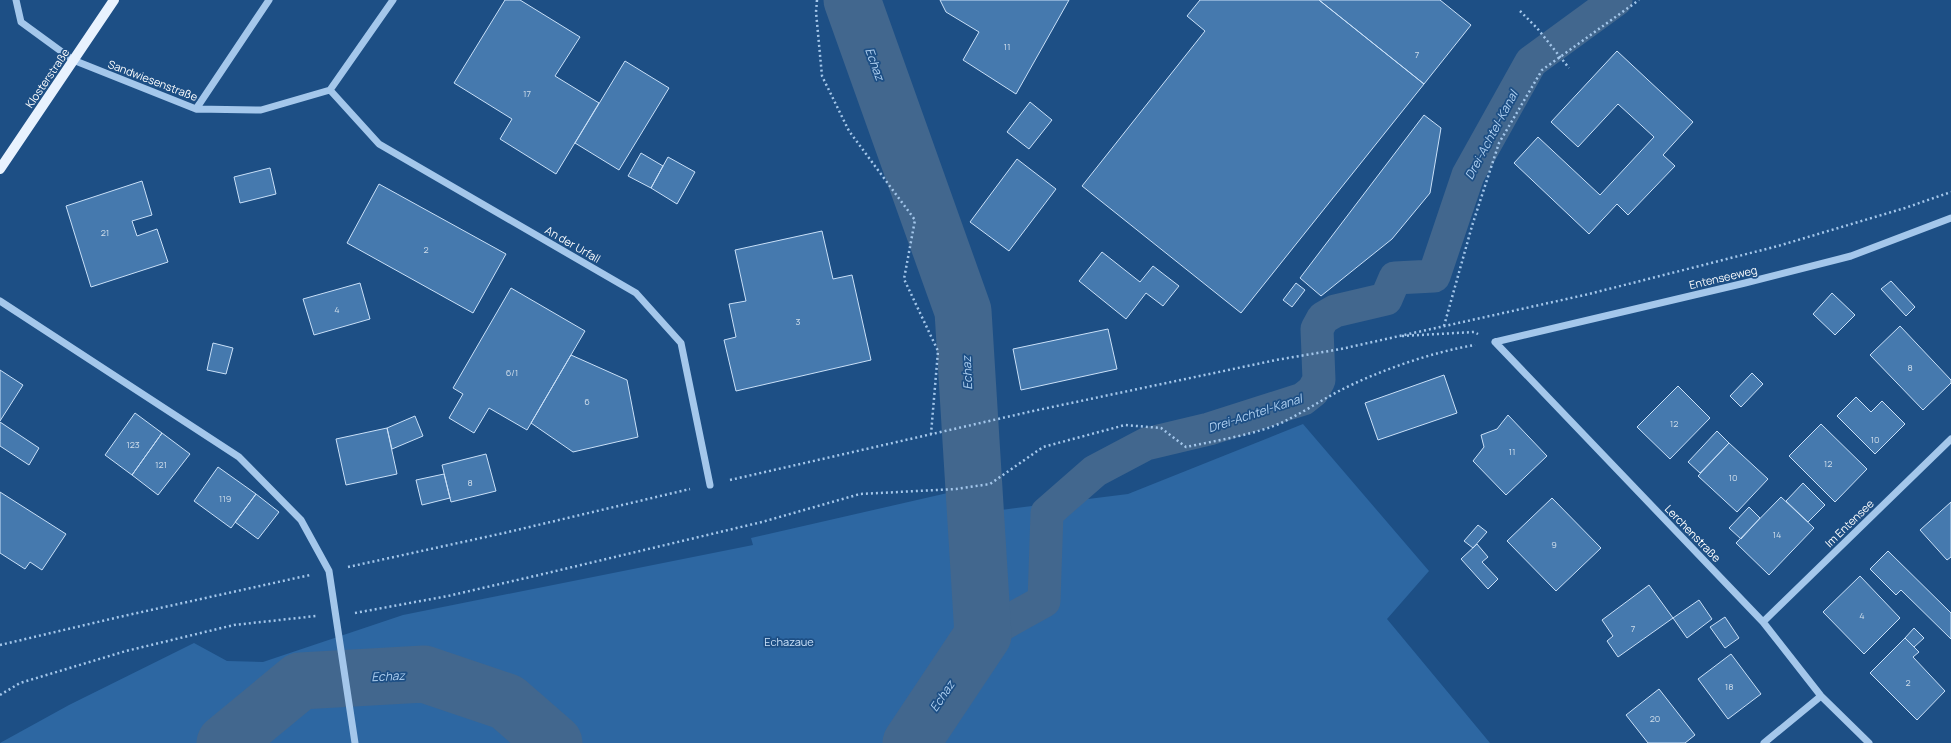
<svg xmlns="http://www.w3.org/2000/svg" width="1951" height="743" font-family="Manrope,sans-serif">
  <rect width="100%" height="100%" fill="#1d4f85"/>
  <path fill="#2d67a2" d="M 1303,424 L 1429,571 L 1387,619 L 1490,743 L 0,743 L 69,705 L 194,643 L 227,661 L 263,662 L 403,615 L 753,545 L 751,538 L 965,489 L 953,516 L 1128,494 Z"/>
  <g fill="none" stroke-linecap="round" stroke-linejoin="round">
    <path stroke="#42678e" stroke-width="33" d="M 983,635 L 1044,601 L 1047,513 L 1095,471 L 1146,444 L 1209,429 L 1303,399 L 1313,391 L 1319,380 L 1317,329 L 1323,318 L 1335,311 L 1386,299 L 1395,278 L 1434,276 L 1468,175 L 1531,62 L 1616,0"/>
    <path stroke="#42678e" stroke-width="57" d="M 852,0 L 963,311 L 983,635 L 911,743
      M 225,743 L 300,681 L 424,674 L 507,702 L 554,743"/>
  </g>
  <path fill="#4579ae" stroke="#c9e0f8" d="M 505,0 L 520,0 L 580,37 L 555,76 L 599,103 L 556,174 L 500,139 L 512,119 L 454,83 Z
    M 940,0 L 1069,0 L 1016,94 L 963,60 L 979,32 L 946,12 Z
    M 1200,0 L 1319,0 L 1424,84 L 1241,313 L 1082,186 L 1205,31 L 1187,16 Z
    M 1319,0 L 1440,0 L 1471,25 L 1424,84 Z
    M 1617,51 L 1693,122 L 1663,155 L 1675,166 L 1628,215 L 1617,204 L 1589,234 L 1514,163 L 1538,137 L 1600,195 L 1654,137 L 1618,104 L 1578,147 L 1551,122 Z
    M 625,61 L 669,88 L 619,170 L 575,143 Z
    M 1030,102 L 1052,120 L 1029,149 L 1007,132 Z
    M 1424,115 L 1441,128 L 1430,193 L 1392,239 L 1321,296 L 1300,278 Z
    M 641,153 L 663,166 L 651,188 L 628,176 Z
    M 668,157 L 695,172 L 677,204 L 651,188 Z
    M 1017,159 L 1056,189 L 1009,251 L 970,222 Z
    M 270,168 L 276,194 L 240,203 L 234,177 Z
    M 142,181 L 152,215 L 132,221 L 137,236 L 157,229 L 168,262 L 91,287 L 66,206 Z
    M 379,184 L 506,254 L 473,313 L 347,243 Z
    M 822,231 L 833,279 L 852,275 L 871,360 L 736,391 L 724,340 L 736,337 L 729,304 L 746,301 L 735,250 Z
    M 1102,252 L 1140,282 L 1153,266 L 1179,286 L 1163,306 L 1146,293 L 1126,319 L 1079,281 Z
    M 1891,281 L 1915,307 L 1906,316 L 1881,289 Z
    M 360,283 L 370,319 L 314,335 L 303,299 Z
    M 1296,283 L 1305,290 L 1292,307 L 1283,300 Z
    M 511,288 L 585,331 L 527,430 L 489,408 L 474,433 L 449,418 L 463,394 L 453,388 Z
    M 1832,293 L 1855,315 L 1835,335 L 1813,314 Z
    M 1900,326 L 1951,380 L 1951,383 L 1923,410 L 1870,355 Z
    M 1108,329 L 1117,369 L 1021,390 L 1013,349 Z
    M 213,343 L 233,348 L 226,374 L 207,370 Z
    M 571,355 L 627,380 L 638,437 L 573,452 L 531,423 Z
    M 0,370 L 23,385 L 0,421 Z
    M 1752,373 L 1763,384 L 1741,407 L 1730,396 Z
    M 1444,375 L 1457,413 L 1378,440 L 1365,403 Z
    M 1678,386 L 1710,418 L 1670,459 L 1637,427 Z
    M 1856,397 L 1871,412 L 1882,401 L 1905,424 L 1875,454 L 1837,416 Z
    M 135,413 L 162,433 L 132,475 L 105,455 Z
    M 1508,415 L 1547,456 L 1506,495 L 1473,461 L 1484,447 L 1481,435 L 1497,429 Z
    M 415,416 L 423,436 L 392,449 L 387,428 Z
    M 0,422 L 39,448 L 29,465 L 0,446 Z
    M 1821,424 L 1867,469 L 1835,502 L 1789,456 Z
    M 387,428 L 397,474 L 346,485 L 336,439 Z
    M 1717,431 L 1729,443 L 1700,473 L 1688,462 Z
    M 162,433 L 190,454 L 158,495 L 132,475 Z
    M 1729,443 L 1768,479 L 1737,512 L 1698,476 Z
    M 486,454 L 496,491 L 451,502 L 442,465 Z
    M 218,467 L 256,494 L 231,528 L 194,501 Z
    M 444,474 L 450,498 L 422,505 L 416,480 Z
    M 1803,483 L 1825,505 L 1808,522 L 1786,501 Z
    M 0,492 L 66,534 L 42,570 L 30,562 L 25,569 L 0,553 Z
    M 256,494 L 279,512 L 258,539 L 235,522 Z
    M 1781,497 L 1814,528 L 1769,575 L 1736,543 Z
    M 1552,498 L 1601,548 L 1556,591 L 1507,541 Z
    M 1951,502 L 1951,557 L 1947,560 L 1920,530 Z
    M 1749,507 L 1760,518 L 1741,539 L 1729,528 Z
    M 1478,525 L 1487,532 L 1473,548 L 1464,541 Z
    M 1477,544 L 1488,557 L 1482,562 L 1498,579 L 1488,589 L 1461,559 Z
    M 1888,551 L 1951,613 L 1951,639 L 1901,590 L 1896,595 L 1870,569 Z
    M 1860,576 L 1900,618 L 1864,654 L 1823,612 Z
    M 1649,585 L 1673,618 L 1618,657 L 1607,641 L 1613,636 L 1602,620 Z
    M 1699,600 L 1712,619 L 1687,638 L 1673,618 Z
    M 1725,617 L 1739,638 L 1725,648 L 1710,627 Z
    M 1914,628 L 1924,638 L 1914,647 L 1905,638 Z
    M 1905,638 L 1919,652 L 1913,657 L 1945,691 L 1917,720 L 1870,673 Z
    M 1731,654 L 1761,694 L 1728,719 L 1698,679 Z
    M 1659,689 L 1695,735 L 1685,743 L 1648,743 L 1626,715 Z"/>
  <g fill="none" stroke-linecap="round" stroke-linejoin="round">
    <path stroke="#a4c7eb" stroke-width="2.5" stroke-dasharray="2 3" stroke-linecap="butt" d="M 817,0 L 816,12 L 822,76 L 849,131 L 915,220 L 904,279 L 938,351 L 931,434
      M 1520,11 L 1537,28 L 1569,68
      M 1444,326 L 1472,226 L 1499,143 L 1542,70 L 1639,0
      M 1402,336 L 1474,332 L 1478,334
      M 730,480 L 1033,411 L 1276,360 L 1341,349 L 1589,294 L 1778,246 L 1905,208 L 1951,192
      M 348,567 L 504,533 L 690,489
      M 355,613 L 448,596 L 539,575 L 762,522 L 860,494 L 956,489 L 990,484 L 1043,447 L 1125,425 L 1161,428 L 1186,447 C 1214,441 1258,434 1283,422 C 1302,413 1320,401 1339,391 C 1378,371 1432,352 1475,345
      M 0,645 L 119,617 L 310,575
      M 0,695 L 20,683 L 126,651 L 234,625 L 316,616"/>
    <path stroke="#a4c7eb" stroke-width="7" d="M 16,0 L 21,22 L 73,60 L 196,109 L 261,110 L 330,90 L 393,0
      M 330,90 L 379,144 L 636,293 L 681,343 L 710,485
      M 196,109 L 269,0
      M 0,301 L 239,457 L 301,520 L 329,571 L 355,743
      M 1495,342 L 1763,622 L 1821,696 L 1869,743
      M 1495,342 L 1745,283 L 1851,256 L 1951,218
      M 1763,622 L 1951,439
      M 1764,743 L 1821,696"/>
    <path stroke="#e8f2fe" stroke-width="10" d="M 0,169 L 114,0"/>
  </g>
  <g text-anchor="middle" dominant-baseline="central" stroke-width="3.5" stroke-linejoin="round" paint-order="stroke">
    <g font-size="9" fill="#d0deeb">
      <text x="1007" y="46">11</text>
      <text x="1417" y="54">7</text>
      <text x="527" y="93">17</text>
      <text x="105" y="232">21</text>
      <text x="426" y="249">2</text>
      <text x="337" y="309">4</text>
      <text x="798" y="321">3</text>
      <text x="1910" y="367">8</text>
      <text x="512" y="372">6/1</text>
      <text x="587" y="401">6</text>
      <text x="1674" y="423">12</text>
      <text x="1875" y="439">10</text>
      <text x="133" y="444">123</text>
      <text x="1512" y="451">11</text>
      <text x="1828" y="463">12</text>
      <text x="161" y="464">121</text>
      <text x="1733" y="477">10</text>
      <text x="470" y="482">8</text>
      <text x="225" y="498">119</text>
      <text x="1777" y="534">14</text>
      <text x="1554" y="544">9</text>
      <text x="1862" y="615">4</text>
      <text x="1633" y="628">7</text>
      <text x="1908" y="682">2</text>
      <text x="1729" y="686">18</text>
      <text x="1655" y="718">20</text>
    </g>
    <g font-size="11" fill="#fff" stroke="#1d4f85">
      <text transform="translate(47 78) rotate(-56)">Klosterstraße</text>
      <text transform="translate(153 80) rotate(21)">Sandwiesenstraße</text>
      <text transform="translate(573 244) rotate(30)">An der Urfall</text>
      <text transform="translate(1723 277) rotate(-13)">Entenseeweg</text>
      <text transform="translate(1849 523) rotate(-44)">Im Entensee</text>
      <text transform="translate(1693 533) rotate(46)">Lerchenstraße</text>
    </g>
    <g font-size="11" fill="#c9e0f8" stroke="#1d4f85">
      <text x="789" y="641">Echazaue</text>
    </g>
    <g font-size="12" font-style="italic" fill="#b0d1f2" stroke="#1d4f85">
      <text transform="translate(875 64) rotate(70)">Echaz</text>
      <text transform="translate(1491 135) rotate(-62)">Drei-Achtel-Kanal</text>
      <text transform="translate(967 373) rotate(-93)">Echaz</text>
      <text transform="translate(1255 413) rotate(-18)">Drei-Achtel-Kanal</text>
      <text transform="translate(388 676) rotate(-3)">Echaz</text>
      <text transform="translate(942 696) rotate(-56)">Echaz</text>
    </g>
  </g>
</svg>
